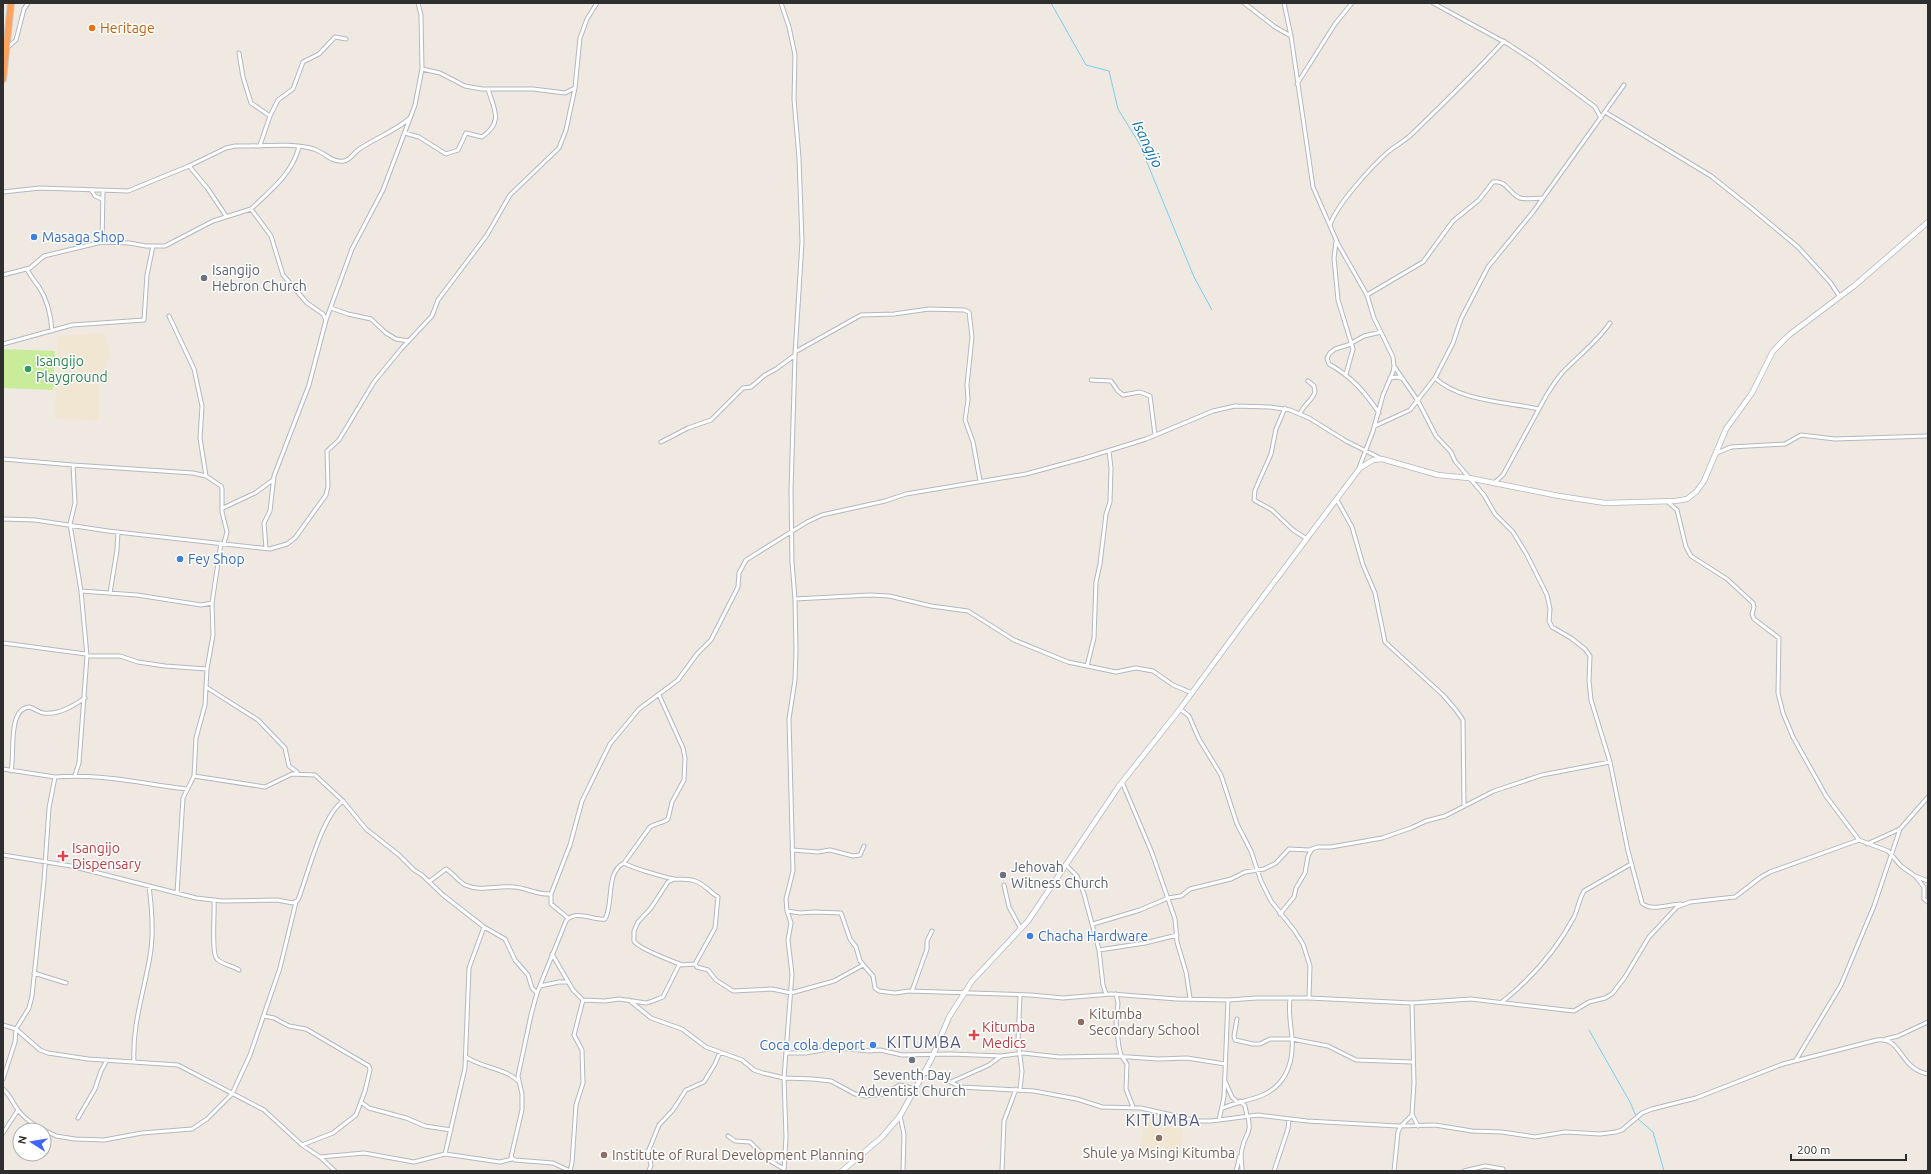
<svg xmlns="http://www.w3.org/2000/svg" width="1931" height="1174" font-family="Ubuntu,sans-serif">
  <rect width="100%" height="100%" fill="#efe9e1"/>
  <path fill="#f0e6d1" d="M 104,333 L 110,353 L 99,388 L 99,420 L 55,419 L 58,336 Z
    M 1144,1121 L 1183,1126 L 1179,1157 L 1140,1152 Z"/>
  <path fill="#c9ec9a" d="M 3,349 L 55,351 L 53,390 L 3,388 Z"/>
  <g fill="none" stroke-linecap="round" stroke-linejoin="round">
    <path stroke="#75cff0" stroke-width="1" d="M 1051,3 L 1086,65 L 1109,71 L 1118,109 L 1139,143 L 1194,277 L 1212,310
      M 1589,1030 L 1630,1102 L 1636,1116
      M 1637,1118 L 1653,1132 L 1664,1171"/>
    <defs>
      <path id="street" d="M 781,3 L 789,27 L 795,55 L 794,99 L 799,158 L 802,242 L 795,355 L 791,491 L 792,562 L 795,599 L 796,651 L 795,680 L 789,719 L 793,871 L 786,899 L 787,911 L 791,923 L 788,940 L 792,974 L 784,1078 L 786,1137 L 784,1171
        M 1244,3 L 1275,27 L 1291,36
        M 1284,3 L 1291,36 L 1313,187 L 1338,244 L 1367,295 L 1374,318 L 1393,357 L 1394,366 L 1393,372 L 1383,395 L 1373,431 L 1359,468
        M 1433,3 L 1508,44 L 1534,61 L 1595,107 L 1601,118
        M 6,49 L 16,40 L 24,9 L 28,3
        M 239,53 L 243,77 L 251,103 L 270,116 L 260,145
        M 422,69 L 440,73 L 465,86 L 482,89 L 533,89 L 565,93 L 575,88
        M 1297,84 L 1335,24 L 1352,3
        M 1605,112 L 1711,176 L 1750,207 L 1798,247 L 1830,282 L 1840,297
        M 270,116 L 278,100 L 293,89 L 303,62 L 319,54 L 335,37 L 346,39
        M 405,133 L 419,137 L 446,154 L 458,150 L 466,133 L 482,137 C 504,122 494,109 488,89
        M 189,166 L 208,189 L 226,216
        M 92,191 L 95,196 L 102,199
        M 3,192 L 40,188 L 128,191 L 189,166 L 226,148 L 235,146 C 261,147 289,142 314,149 C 326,153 331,163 344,161 C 350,160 353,154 358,150 C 375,138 394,132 410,118
        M 251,209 L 271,236 L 283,275 L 307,303 L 323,314 L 326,320
        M 1330,225 C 1337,204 1372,166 1389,151 C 1397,145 1406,140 1413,133 C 1444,103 1475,73 1504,41
        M 102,242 L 103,191
        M 1336,242 L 1334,258 L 1338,300 L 1353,349 L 1346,374
        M 27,269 C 30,276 35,281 39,287 C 47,299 51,317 52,331
        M 3,275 L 30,268 L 44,256 L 102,242 L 129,243 L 146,246 L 165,246 L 213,221 L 251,209 C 271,190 292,174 299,147
        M 1367,295 L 1423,262 L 1453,221 L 1479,200 L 1493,182 C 1506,179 1510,195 1520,198 C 1527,200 1535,198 1543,198
        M 331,308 L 348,314 L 371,319 L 386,333 L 396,339 L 409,341
        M 169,316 L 194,369 L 202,406 L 200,438 L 206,476
        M 3,344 L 72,325 L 144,320 L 147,275 L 153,246
        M 795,352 L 861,315 L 894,314 L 929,309 L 964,310 L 969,312 L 972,337 L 967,385 L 968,400 L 965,420 L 973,442 L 980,481
        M 1394,366 L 1418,401 L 1436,436 L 1451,452 L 1455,461 L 1484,495 L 1495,514 L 1513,532 L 1527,555 L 1547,595 L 1550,609 L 1549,621 L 1552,627 L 1571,638 L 1585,649 L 1590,656 L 1589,681 L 1591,700 L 1610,762 L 1628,851 L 1642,903 C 1651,912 1670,904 1681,904
        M 1390,378 L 1398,377 L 1403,379
        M 1435,378 C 1459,401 1507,402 1539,409
        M 1091,380 L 1111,381 L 1118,391 L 1123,395 L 1140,392 L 1150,396 L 1155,435
        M 1285,408 L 1276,429 L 1271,454 L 1255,490 L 1254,500 L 1272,510 L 1293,530 L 1307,539
        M 1379,413 C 1364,391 1352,377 1329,364 L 1327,358 L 1330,353 L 1335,349 L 1348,345 L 1364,336 L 1381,332
        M 1300,414 C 1303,405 1312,401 1315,392 L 1314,386 L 1308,381
        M 1375,426 L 1410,410 L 1435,378 L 1453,343 L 1461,319 L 1488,267 L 1533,212 L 1624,85
        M 661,442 L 688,428 L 711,420 L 743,388 L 751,387 L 765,375 L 776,369 L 795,355
        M 1717,453 L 1731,447 L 1785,444 L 1801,435 L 1835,439 L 1928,436
        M 3,459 L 73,465
        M 1494,483 L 1503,475 L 1546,396 C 1551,388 1556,380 1562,373 C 1578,356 1597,342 1610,323
        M 1337,500 L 1352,527 L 1363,565 L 1375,593 L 1385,642 L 1443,695 L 1456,710 L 1463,720 L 1464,806
        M 1668,502 L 1677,510 L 1686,547 L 1691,556 L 1727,579 L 1753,603 L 1754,607 L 1752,614 L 1754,619 L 1779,638 L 1778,693 L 1783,713 L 1793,737 L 1826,796 L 1859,840 L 1888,851 L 1901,866 L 1915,876 L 1928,881
        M 223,508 L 255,493 L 273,480
        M 3,519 L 35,520 L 108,531 L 270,549 L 287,544 L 295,538 L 326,495 L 328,486 L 327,451 L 339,440 L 374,382 L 401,349 L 432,316 L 438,300 L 487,235 L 510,195 L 559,148 L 566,130 L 575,88 L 580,38 L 587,19 L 597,3
        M 266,548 L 264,523 L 270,511 L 274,476 L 309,385 L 326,320 L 352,249 L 383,190 L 415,105 L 422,69 L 421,15 L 418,3
        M 81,591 L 137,595 L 201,605 L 212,603
        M 110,593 L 117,550 L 118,532
        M 795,599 L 870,595 L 889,596 L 931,606 L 968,611 L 1014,640 L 1068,662 L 1116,672 L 1136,668 L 1153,671 L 1173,685 L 1192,693
        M 3,643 L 86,654
        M 87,656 L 120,656 L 138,662 L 165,666 L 207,669
        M 1087,666 L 1094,638 L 1096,582 L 1100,564 L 1106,514 L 1110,502 L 1111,468 L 1109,451
        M 206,687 L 258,720 L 285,748 L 289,766 L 297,772
        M 1180,709 L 1189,716 L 1199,739 L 1221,775 L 1237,824 L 1251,851 L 1261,881 L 1271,901 L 1294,930 L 1303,944 L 1310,966 L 1309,998
        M 3,769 L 55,777
        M 11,771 C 15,756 7,709 29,707 C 34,708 38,712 43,713 C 59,715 73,706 85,698
        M 75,775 L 79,763 L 87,656 L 81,591 L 70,524 L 75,503 L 73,465 L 193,473 L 206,476 L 221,486 L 222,489 L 222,512 L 227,532 L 224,543
        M 194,776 L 265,787 L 292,774 L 315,775 L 343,801 L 366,829 L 399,855 L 414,870 L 422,875 L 443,895 L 484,927 L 505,939 L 515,960 L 528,975 L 532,988 L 537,993
        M 1122,782 L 1152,853 L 1175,919 L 1177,942 L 1186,972 L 1190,998
        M 1867,844 L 1900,829 L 1928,797
        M 792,850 L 818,852 L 830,850 L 853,856 L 860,855 L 864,846
        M 3,855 L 71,866 L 196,898 L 222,901 L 277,900 L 293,903 L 298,900 C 308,875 321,817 343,801
        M 624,863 L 650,827 C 656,823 663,823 668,819 L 672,802 L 684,780 L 685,758 L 683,748 L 659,695
        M 1066,865 L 1077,876 L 1084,894 L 1099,950 L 1103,985 L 1106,994
        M 1916,877 L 1924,887 L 1924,899 L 1928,902
        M 674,879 L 668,882 L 651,908 L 638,922 L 634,931 L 634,941 C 637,948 672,961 682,965
        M 430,881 L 446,869 C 453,873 458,881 465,885 C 481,892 497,885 514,887 C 527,888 537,895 551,894
        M 1004,885 L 1009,907 L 1021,929
        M 177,893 L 183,798 L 194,776 L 196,738 L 205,705 L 207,669 L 213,635 L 212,603 L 221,543
        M 214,900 C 215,911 211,954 217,959 C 221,964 233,966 239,970
        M 787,911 L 800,913 L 814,912 L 841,913 L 850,939 L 856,947 L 860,961 L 873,976 L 875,988 L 879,991 L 895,993 L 909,991 L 1031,995 L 1063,998 L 1111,994 L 1177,999 L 1228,1000 L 1257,998 L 1309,998 L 1412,1003 L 1471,999 L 1574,1011 L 1589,1002 L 1605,998 L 1612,994 L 1625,977 L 1649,937 L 1677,907 L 1690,902 L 1735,897 L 1761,877 L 1770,872 L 1859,840
        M 1280,914 L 1294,897 L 1296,888 L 1305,873 L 1308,856 L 1312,849
        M 568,918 L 551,904 L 551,894 L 570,845 L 582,801 L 610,744 L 639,709 L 678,680 L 697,654 L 711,640 L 738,587 L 739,573 L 746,560 L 807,522 L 822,515 L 885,501 L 906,494 L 1026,474 L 1085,458 L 1146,439 L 1213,411 L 1235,406 L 1270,407 L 1290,410 L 1309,418 L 1346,441 L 1382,459
        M 1093,924 L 1140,910 L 1168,898 L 1181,896 L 1190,889 L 1231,879 L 1245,872 L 1264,869 L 1276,863 L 1289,849 L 1309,850 L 1318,847 L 1331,847 L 1382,838 L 1411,828 L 1426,821 L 1445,816 L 1494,791 L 1542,775 L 1610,762
        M 1099,950 L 1145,943 L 1177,935
        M 552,954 L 573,990 L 583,1000 L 605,1001 L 619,999 L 646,1003 C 651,1002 657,999 663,997 L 679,965 L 695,964
        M 34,973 L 66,983
        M 540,986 L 559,982 L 568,982
        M 912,991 L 927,949 L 927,941 L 932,931
        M 1116,994 L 1118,1003 L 1116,1023 L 1119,1047 L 1121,1055 L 1127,1064 L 1126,1089 L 1133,1107
        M 1020,996 L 1018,1041 L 1022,1071 L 1020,1089
        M 629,1000 L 651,1018 L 682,1029 L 706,1047 L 742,1060 L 754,1070 L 763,1073 L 784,1078 L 813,1079 L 831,1081 L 855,1094 L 865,1096 L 884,1094 L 900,1085 L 916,1089
        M 1502,1002 C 1532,978 1556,951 1574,917 C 1578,909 1579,899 1584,891 L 1631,864
        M 1412,1003 L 1414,1083 L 1412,1114 L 1418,1126
        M 264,1016 L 274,1018 L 289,1026 L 306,1029 L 369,1066 L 370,1070 L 365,1091 L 356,1115 L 333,1133 L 302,1145
        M 1237,1019 L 1234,1036 L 1235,1040 L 1253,1044 L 1260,1044 L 1270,1039 L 1292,1039 L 1328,1046 L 1356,1060 L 1412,1062
        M 3,1025 L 16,1029 L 40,1050 L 48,1053 L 88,1059 L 178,1065 L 264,1110 L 302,1145 L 320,1157 L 335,1171
        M 1886,1039 L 1898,1036 L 1928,1022
        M 786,1053 L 806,1053 L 833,1048 L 851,1049 L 869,1051 L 880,1050 L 902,1055 L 951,1054 L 1001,1056
        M 466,1057 C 482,1068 505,1068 518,1081
        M 1796,1060 L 1841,985 L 1874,906 L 1900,829
        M 134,1062 C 132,1025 144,992 150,956 C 154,934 152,909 149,886
        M 925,1073 L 942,1078 L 961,1087 L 1034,1091 L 1077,1099 L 1102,1107 L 1141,1108 L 1198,1121 L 1211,1121 L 1258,1115 L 1307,1121 L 1398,1126 L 1435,1125 L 1472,1131 L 1502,1132 L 1535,1137 L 1565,1132 L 1600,1134 L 1616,1132 L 1622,1130 L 1642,1113 L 1652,1109 L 1696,1098 L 1783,1064 L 1877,1040 C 1902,1036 1898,1068 1928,1074
        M 3,1079 L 15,1042 L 16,1029 L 29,1008 L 32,996 L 44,881 L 49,808 L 55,777 C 99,773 144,784 187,789
        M 1225,1081 L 1232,1097 L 1237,1102
        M 951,1082 L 989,1065 L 1001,1056 L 1023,1053 L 1059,1057 L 1115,1056 L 1158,1059 L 1187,1058 L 1225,1064
        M 3,1089 C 11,1096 12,1102 18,1110 C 23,1117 35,1126 43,1130
        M 1240,1101 L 1245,1106 L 1247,1116
        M 361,1102 L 369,1108 L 406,1118 L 425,1126 L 451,1130
        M 1223,1108 C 1234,1103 1246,1101 1258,1097 C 1284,1088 1294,1065 1292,1038 C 1291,1024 1288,1013 1290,999
        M 900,1116 L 904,1134 L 903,1171
        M 78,1118 L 95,1089 L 101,1071 L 107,1060
        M 1219,1120 L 1224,1097 L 1228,1000
        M 44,1130 L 56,1136 L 75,1139 L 104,1140 L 142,1133 L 192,1129 L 207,1119 L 232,1094 L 250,1055 L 280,968 L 296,902
        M 3,1133 L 18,1110
        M 728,1136 L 735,1141 L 750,1142 L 767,1159 L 784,1169
        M 445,1154 L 465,1068 L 469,968 L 484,927
        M 320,1157 L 364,1153 L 414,1162 L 445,1154 L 500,1162 L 512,1159
        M 570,1171 L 553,1163 L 515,1160 L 511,1157 L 522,1110 L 522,1094 L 518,1076 L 531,1015 L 537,993 L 566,921 C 576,909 594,921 605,919 C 614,904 605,872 624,863 C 632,868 664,877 674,879 C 681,880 688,878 695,881 C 704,884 710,892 718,897 L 715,928 L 695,964 L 697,967 L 708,970 L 716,980 L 733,991 L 772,989 L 791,993 L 834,981 L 863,965
        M 570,1171 L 572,1163 L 576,1105 L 583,1083 L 582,1050 L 574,1035 L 583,1000
        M 649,1171 L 651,1165 L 648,1152 L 659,1125 L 673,1110 L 686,1090 L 704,1082 L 715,1064 L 720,1052
        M 1002,1171 L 1004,1121 L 1016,1089
        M 1236,1171 L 1240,1156
        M 1242,1171 C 1242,1164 1240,1156 1242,1149 C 1245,1133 1252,1135 1248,1116
        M 1274,1171 L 1288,1129 L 1289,1119
        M 1394,1171 L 1398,1132 L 1401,1126 L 1412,1115
        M 1464,1171 L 1485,1166 L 1503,1169"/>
      <path id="secondary" d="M 842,1171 L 882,1137 L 900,1116 L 931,1060 L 949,1017 L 972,981 L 1028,921 L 1119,786 L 1180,709 L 1244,622 L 1360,468 L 1373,460 L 1382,459 L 1438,475 L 1469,478 L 1559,496 L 1605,503 L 1675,501 L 1687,499 L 1696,492 L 1704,481 L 1726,429 L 1752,393 L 1773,351 L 1789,335 L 1854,286 L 1928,222"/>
      <path id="highway" d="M 3,79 L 11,3"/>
    </defs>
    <use href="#street" stroke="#b4b7c1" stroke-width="5"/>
    <use href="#secondary" stroke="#b4b7c1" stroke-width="6"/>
    <use href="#highway" stroke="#c9c9c9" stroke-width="8"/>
    <use href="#street" stroke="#fff" stroke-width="3"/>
    <use href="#secondary" stroke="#fff" stroke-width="4.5"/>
    <use href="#highway" stroke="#ffa35c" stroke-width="6"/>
  </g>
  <circle fill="#e8710a" stroke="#fff" stroke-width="1.5" cx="92" cy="28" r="4"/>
  <g fill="#3f7fe0" stroke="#fff" stroke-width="1.5">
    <circle cx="34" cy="237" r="4"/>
    <circle cx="180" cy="559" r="4"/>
    <circle cx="1030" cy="936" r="4"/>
    <circle cx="873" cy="1045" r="4"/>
  </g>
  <g fill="#6b7280" stroke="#fff" stroke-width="1.5">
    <circle cx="204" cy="278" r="4"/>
    <circle cx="1003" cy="875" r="4"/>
    <circle cx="912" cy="1060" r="4"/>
  </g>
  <circle fill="#2e9e5b" stroke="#fff" stroke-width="1.5" cx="28" cy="369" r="4"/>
  <g fill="#e0444e" stroke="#fff" stroke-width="1.5">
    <path d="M61 850h4v4h4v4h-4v4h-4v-4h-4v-4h4z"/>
    <path d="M972 1029h4v4h4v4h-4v4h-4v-4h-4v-4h4z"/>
  </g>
  <g fill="#8d6e63" stroke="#fff" stroke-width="1.5">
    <circle cx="1081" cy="1022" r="4"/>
    <circle cx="1159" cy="1138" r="4"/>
    <circle cx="604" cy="1155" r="4"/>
  </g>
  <g text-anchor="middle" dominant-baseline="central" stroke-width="3" stroke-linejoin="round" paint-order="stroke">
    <g font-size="14" fill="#c56008" stroke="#fff" text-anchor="start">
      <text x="100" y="28">Heritage</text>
    </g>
    <g font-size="14" fill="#366cbe" stroke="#fff" text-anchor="start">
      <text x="42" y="237">Masaga Shop</text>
      <text x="188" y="559">Fey Shop</text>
      <text x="1038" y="936">Chacha Hardware</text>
      <text x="865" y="1045" text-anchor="end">Coca cola deport</text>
    </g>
    <g font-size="14" fill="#5b616d" stroke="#fff" text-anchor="start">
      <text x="212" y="270">Isangijo<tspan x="212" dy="16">Hebron Church</tspan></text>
      <text x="1011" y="867">Jehovah<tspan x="1011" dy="16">Witness Church</tspan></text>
      <text x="912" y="1075" text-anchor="middle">Seventh Day<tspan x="912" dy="16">Adventist Church</tspan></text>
    </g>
    <g font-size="14" fill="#27864d" stroke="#fff" text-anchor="start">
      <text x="36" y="361">Isangijo<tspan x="36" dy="16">Playground</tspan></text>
    </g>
    <g font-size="14" fill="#be3a42" stroke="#fff" text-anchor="start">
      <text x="72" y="848">Isangijo<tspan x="72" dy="16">Dispensary</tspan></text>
      <text x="982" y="1027">Kitumba<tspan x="982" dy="16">Medics</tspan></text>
    </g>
    <g font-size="14" fill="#785e54" stroke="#fff" text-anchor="start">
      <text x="1089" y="1014">Kitumba<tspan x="1089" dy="16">Secondary School</tspan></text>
      <text x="1159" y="1153" text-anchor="middle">Shule ya Msingi Kitumba</text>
      <text x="612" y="1155">Institute of Rural Development Planning</text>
    </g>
    <g font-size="15" font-style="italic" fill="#0d6fa3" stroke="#fff">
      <text transform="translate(1148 144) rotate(64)">Isangijo</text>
    </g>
    <g font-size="16" letter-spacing="1" fill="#4d5680" stroke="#fff">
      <text x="924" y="1042">KITUMBA</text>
      <text x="1163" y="1120">KITUMBA</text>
    </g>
  </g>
  <rect width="1931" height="1174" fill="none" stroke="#2e2e2e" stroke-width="8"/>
  <g transform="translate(32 1142) rotate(282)"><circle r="19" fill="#ffffff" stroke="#ababab"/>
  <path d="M0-3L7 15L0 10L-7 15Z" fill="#4264fb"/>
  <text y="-6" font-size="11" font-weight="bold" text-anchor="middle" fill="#2e2e2e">N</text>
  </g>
  <path d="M1791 1154v6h115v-6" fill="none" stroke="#2e2e2e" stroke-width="2"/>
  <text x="1797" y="1154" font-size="12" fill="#2e2e2e" stroke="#ffffff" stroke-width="3" paint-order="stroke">200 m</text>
</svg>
